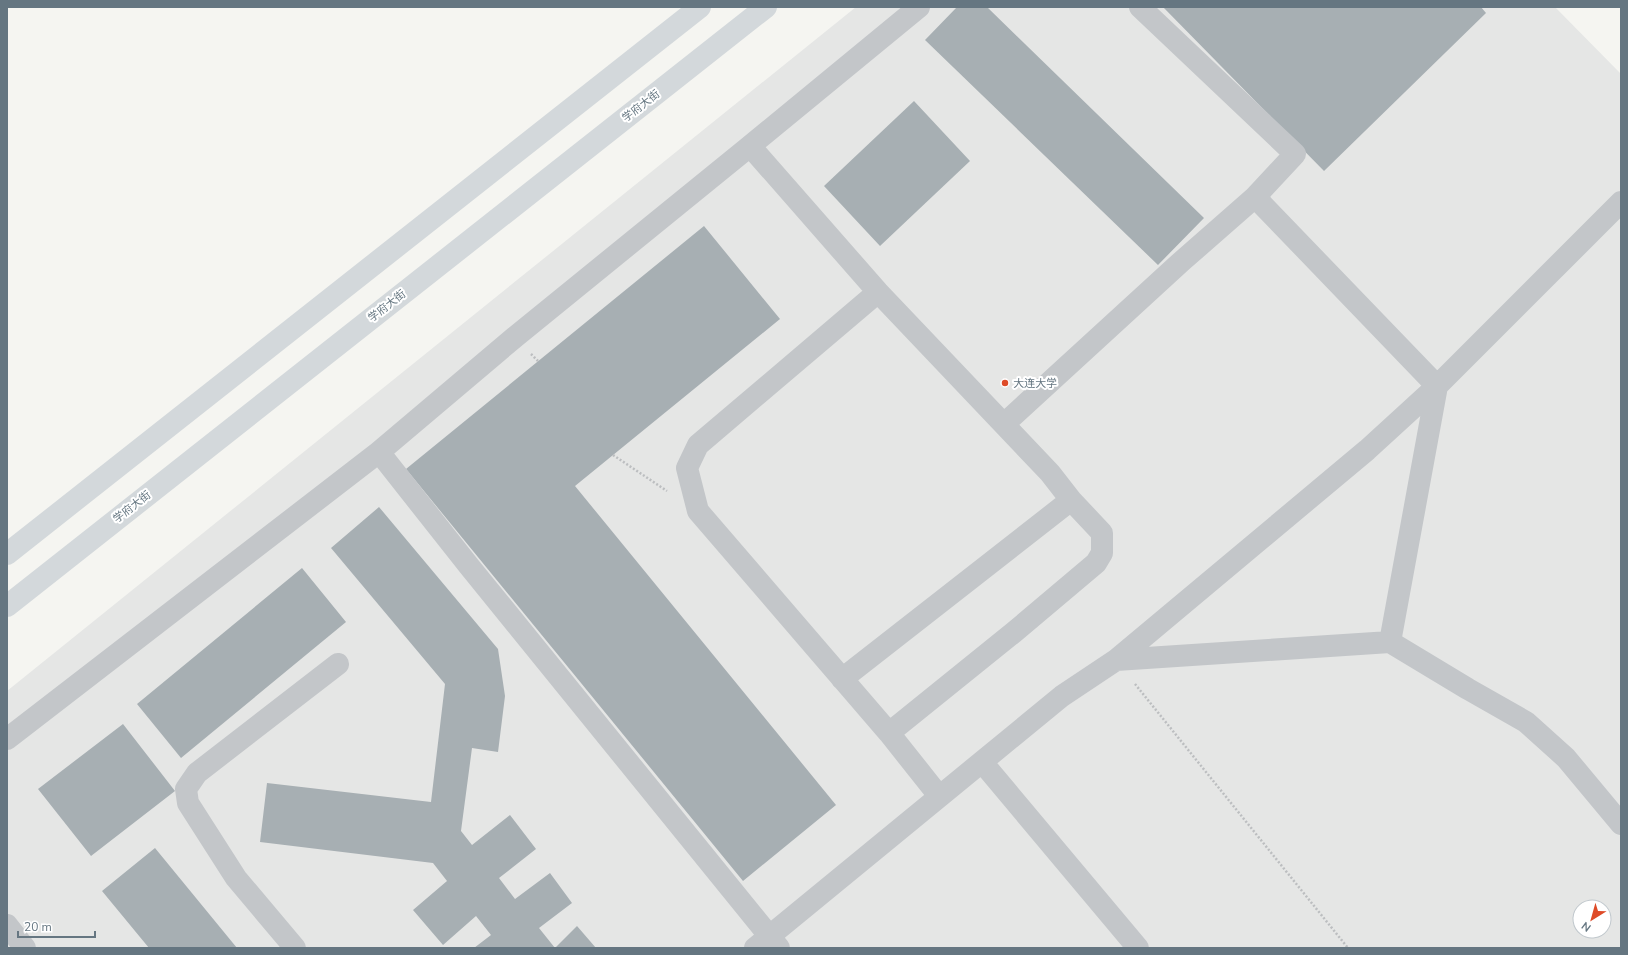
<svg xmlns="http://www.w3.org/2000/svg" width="1628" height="955" font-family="'Nunito Sans','Noto Sans SC',sans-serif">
  <rect width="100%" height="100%" fill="#f5f5f1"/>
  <path fill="#e5e6e5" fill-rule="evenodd" d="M 856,7 L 1555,7 L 1621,74 L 1621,948 L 7,948 L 7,691 ZM 1580,907 L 1604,907 L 1604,931 L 1580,931 Z"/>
  <path fill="#a7afb3" d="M 957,7 L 987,7 L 1204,218 L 1158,265 L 925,40 Z
    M 1163,7 L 1481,7 L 1486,13 L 1324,171 Z
    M 914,101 L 970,161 L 880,246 L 824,186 Z
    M 704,226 L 780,319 L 575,486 L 836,805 L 743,881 L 406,469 Z
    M 379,507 L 498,649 L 505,696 L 498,752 L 472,748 L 461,831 L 472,845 L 510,815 L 536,849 L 499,878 L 515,899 L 550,873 L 572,903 L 539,928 L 555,948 L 577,926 L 596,948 L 474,948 L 491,935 L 476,916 L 443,945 L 413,910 L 447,881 L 433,863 L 260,842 L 267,783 L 431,802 L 445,684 L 331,548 Z
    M 302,568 L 346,622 L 181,758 L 137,704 Z
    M 123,724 L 175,791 L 91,856 L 38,789 Z
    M 155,848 L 237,948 L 149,948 L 102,891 Z"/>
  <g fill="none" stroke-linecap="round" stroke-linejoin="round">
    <path stroke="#bcbec0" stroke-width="2.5" stroke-dasharray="2 2" stroke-linecap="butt" d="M 531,354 L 538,361
      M 613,455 L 667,491
      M 1135,684 L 1348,948"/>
    <path stroke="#c3c6c9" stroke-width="22" d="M 750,146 L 919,7
      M 1255,197 L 1437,386 L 1390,642
      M 1004,424 L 1182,261 L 1255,197 L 1295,154 L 1140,7
      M 379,452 L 515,337 L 750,146 L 878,292 L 1050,473 L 1071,500 L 1102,533 L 1102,553 L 1096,563 L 1013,633 L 889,733 L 698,511 L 687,468 L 698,445 L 878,292
      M 1116,660 L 1367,450 L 1437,386 L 1621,202
      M 842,679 L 1071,500
      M 889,733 L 939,796
      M 7,739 L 379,452 L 469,566 L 779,948
      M 982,762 L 1138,948
      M 7,925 L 25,948
      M 295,948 L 236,878 L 188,803 L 186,789 L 197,773 L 338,664
      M 755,948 L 1062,696 L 1116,660 L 1390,642 L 1468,689 L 1526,722 L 1566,758 L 1621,824"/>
    <path stroke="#d3d8db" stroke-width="22" d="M 7,554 L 700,7
      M 7,606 L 766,7"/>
  </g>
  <circle fill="#de4b28" stroke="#fff" stroke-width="1.5" cx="1005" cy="383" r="4"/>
  <g text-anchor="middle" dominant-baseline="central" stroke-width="4" stroke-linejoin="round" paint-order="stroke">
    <g font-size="11" fill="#657681" stroke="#fff">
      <text transform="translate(641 106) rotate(-38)">学府大街</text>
      <text transform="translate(387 306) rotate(-38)">学府大街</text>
      <text transform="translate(132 507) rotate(-38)">学府大街</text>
    </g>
    <g font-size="11" fill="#657681" stroke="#fff" text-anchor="start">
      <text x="1013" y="383">大连大学</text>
    </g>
  </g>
  <rect width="1628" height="955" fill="none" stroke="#657681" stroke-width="16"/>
  <g transform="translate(1592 919) rotate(217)"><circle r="19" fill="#ffffff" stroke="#c1c8cd"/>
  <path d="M0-3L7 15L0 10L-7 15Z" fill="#de4b28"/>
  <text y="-6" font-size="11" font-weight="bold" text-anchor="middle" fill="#657681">N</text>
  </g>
  <path d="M18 931v6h77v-6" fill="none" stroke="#657681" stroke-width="2"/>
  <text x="24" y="931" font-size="12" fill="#657681" stroke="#ffffff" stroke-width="3" paint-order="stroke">20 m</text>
</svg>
